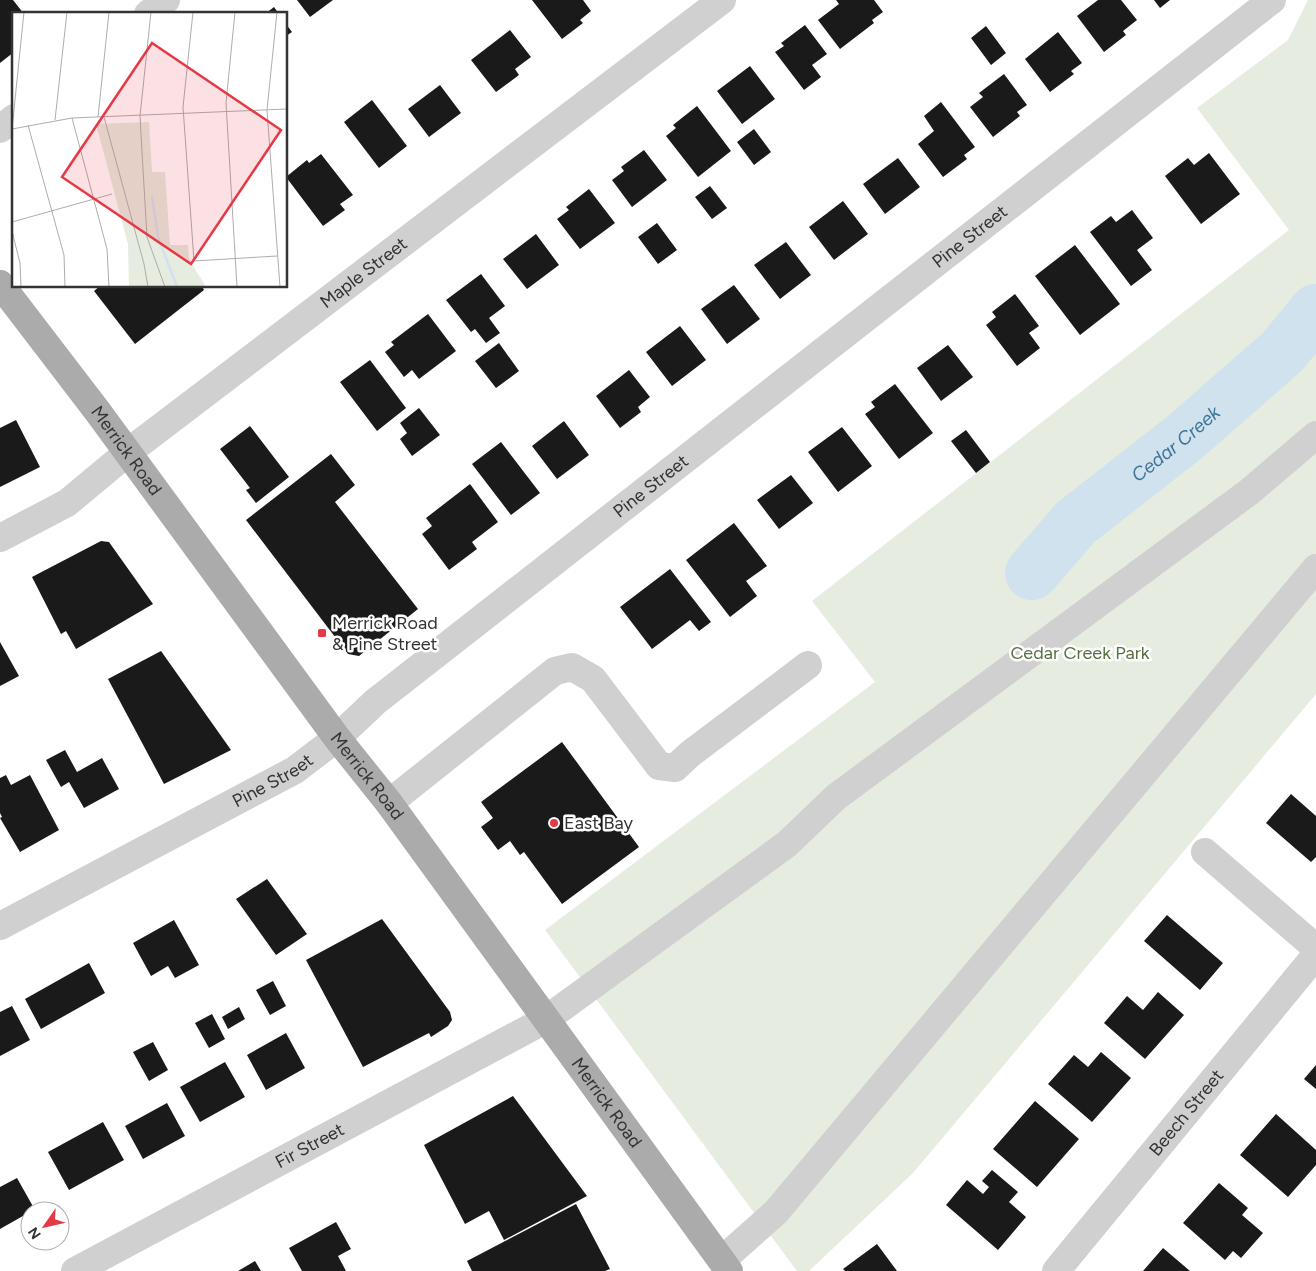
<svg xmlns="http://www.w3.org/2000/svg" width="1316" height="1271" font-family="Figtree,sans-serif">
  <rect width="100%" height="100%" fill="#fff"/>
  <path fill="#e6ecdf" d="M 1308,0 L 1316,0 L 1316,694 L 913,1173 L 809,1271 L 797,1271 L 545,930 L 875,682 L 812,601 L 1289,230 L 1197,108 L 1288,40 Z"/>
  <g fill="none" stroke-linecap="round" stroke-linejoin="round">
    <path stroke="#cfe2ee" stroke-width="54" id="s1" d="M 1032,573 L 1075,523 L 1185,437 L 1282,352 L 1316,311"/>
  </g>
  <path fill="#1a1a1a" d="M 0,0 L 13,0 L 24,14 L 14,14 L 14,52 L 0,63 Z
    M 297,0 L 333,0 L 310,17 Z
    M 532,0 L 583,0 L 591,11 L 580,20 L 583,23 L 562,39 Z
    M 836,0 L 874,0 L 883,12 L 872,20 L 874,23 L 840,49 L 818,20 L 839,4 Z
    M 1098,0 L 1121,0 L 1137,20 L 1123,31 L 1126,35 L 1104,52 L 1077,16 Z
    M 1154,0 L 1170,0 L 1160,8 Z
    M 274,7 L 279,14 L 265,14 Z
    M 286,24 L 292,32 L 286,36 Z
    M 805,25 L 827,54 L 812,65 L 821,77 L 804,90 L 775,52 L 784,46 L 781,43 Z
    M 986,26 L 1006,53 L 991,65 L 971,38 Z
    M 510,30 L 531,57 L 515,69 L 519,75 L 496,92 L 471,60 Z
    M 1058,32 L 1082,63 L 1071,71 L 1074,74 L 1050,92 L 1025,59 Z
    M 750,66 L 775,99 L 742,124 L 717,91 Z
    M 1004,74 L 1027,105 L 1017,112 L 1020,116 L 993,137 L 970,107 L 983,97 L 979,93 Z
    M 440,85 L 461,113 L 429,137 L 408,109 Z
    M 372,100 L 407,146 L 379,168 L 344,122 Z
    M 941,102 L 975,147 L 964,155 L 967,159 L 943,177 L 918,144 L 934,131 L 924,116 Z
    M 697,106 L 731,151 L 698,177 L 666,136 L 676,128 L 673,125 Z
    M 754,129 L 771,152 L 754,165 L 737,142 Z
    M 644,150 L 667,180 L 632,207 L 612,180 L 624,171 L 621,167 Z
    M 1209,153 L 1240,194 L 1201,224 L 1165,176 L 1188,158 L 1194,165 Z
    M 321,154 L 353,195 L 340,204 L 345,210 L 323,226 L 286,177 L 307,160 L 309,163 Z
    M 898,158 L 920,187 L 885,214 L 863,184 Z
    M 710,186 L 727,208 L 712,219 L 695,197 Z
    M 589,189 L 615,223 L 580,249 L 557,219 L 569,210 L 566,207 Z
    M 843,201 L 868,234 L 834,260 L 809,227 Z
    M 1132,210 L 1153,238 L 1137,250 L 1152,270 L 1131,286 L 1090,232 L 1111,216 L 1116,222 Z
    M 657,223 L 677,250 L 658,264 L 638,237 Z
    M 536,234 L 559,265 L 527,289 L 503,259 Z
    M 786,242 L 811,275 L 780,299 L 754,265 Z
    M 1075,245 L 1120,304 L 1080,335 L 1035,276 Z
    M 481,274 L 505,306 L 489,318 L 500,333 L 486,343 L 475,329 L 471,332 L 446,300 Z
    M 734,285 L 760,319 L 727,344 L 701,309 Z
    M 100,286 L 202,286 L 204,290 L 135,344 L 94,291 Z
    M 1015,294 L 1039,326 L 1029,333 L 1040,348 L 1017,366 L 986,325 L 996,317 L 992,312 Z
    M 428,314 L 456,351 L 419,379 L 412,370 L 404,377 L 385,352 L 394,345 L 391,342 Z
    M 680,326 L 706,360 L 672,386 L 646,352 Z
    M 499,343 L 519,371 L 496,388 L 475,361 Z
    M 948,345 L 973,377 L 941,401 L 917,368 Z
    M 370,360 L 406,408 L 377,431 L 340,382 Z
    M 629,370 L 650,397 L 638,407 L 641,412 L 620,428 L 596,396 Z
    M 895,384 L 933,433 L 899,459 L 865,414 L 875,407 L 871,402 Z
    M 419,408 L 440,435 L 412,456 L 400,439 L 407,433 L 400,423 Z
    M 16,420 L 40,467 L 0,487 L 0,428 Z
    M 564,421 L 589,455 L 557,479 L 532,446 Z
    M 250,426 L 289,477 L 256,503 L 246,490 L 250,488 L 220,449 Z
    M 842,427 L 872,466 L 838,492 L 808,452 Z
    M 966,430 L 990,462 L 976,473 L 951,441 Z
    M 501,442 L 540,493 L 511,515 L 472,464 Z
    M 331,454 L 355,485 L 335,502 L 418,609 L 359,656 L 348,654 L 246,520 Z
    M 791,475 L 813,503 L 779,529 L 757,500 Z
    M 470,484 L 498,522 L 472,542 L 477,549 L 449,570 L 422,534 L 432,526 L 426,518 Z
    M 734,523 L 767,566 L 746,581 L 757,596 L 730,617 L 686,560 Z
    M 101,541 L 109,542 L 153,604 L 76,649 L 66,631 L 61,634 L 32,577 Z
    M 670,569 L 711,622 L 699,631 L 690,620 L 652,649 L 620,607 Z
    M 0,642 L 19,676 L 0,686 Z
    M 161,651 L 231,750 L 164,784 L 108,679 Z
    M 562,742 L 639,847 L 562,904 L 524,852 L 520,855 L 510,841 L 498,850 L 481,827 L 493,818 L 481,802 Z
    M 65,750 L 77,772 L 102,758 L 119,789 L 84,808 L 69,782 L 61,787 L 46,760 Z
    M 6,775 L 11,785 L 30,775 L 59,830 L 20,852 L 0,818 L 2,817 L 0,813 L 0,778 Z
    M 1291,794 L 1316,816 L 1316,857 L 1311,862 L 1266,823 Z
    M 267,879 L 307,934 L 276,955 L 236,899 Z
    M 1167,915 L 1223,963 L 1200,990 L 1144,941 Z
    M 382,919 L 450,1012 L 452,1020 L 448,1026 L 431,1037 L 429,1033 L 363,1067 L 306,960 Z
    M 174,920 L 199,965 L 175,978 L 168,966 L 151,976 L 133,943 Z
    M 89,963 L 105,993 L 41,1029 L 25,999 Z
    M 273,981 L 286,1006 L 270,1015 L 256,990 Z
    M 1158,992 L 1184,1015 L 1145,1059 L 1104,1023 L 1127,996 L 1143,1010 Z
    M 12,1006 L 30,1040 L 0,1056 L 0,1012 Z
    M 239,1007 L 245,1019 L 228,1029 L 222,1017 Z
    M 212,1014 L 225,1039 L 209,1048 L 195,1023 Z
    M 286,1033 L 305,1068 L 266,1090 L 247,1055 Z
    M 153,1042 L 168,1070 L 149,1081 L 133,1052 Z
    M 1101,1052 L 1131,1078 L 1092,1122 L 1048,1084 L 1074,1055 L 1088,1067 Z
    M 225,1062 L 245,1097 L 200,1122 L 180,1087 Z
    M 1316,1065 L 1316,1089 L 1304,1079 Z
    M 513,1096 L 587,1196 L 504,1240 L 489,1211 L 465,1224 L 424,1145 Z
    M 1035,1101 L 1079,1139 L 1037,1187 L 993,1149 Z
    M 167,1103 L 185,1136 L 143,1159 L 125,1126 Z
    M 1276,1114 L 1316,1150 L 1316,1165 L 1288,1197 L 1240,1155 Z
    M 103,1122 L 124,1160 L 69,1190 L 48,1152 Z
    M 992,1170 L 1018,1192 L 1009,1202 L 1026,1217 L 998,1250 L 946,1205 L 967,1180 L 983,1194 L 989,1187 L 982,1181 Z
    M 17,1178 L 35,1210 L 30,1211 L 30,1212 L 0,1229 L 0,1187 Z
    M 1219,1183 L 1248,1208 L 1242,1215 L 1263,1233 L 1241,1258 L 1233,1251 L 1225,1260 L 1183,1223 Z
    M 576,1204 L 610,1269 L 605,1271 L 472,1271 L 467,1261 Z
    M 336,1222 L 351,1249 L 338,1256 L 346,1271 L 302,1271 L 289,1248 Z
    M 877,1244 L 897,1271 L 845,1271 L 843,1269 Z
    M 1163,1248 L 1190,1271 L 1143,1271 Z
    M 255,1261 L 261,1271 L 238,1271 Z"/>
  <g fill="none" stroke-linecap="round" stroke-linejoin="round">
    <g stroke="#d0d0d0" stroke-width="28">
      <path d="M 148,14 L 166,0"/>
      <path d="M 0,129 L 14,118"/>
      <path id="s2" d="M 0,538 L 67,503 L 127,453 L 722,0"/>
      <path d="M 389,803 L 555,671 L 572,667 L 593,679 L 659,766 L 675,768 L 690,754 L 808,665"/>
      <path d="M 1205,852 L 1316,948"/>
      <path id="s3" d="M 0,926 L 295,770 L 337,738 L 375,702 L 1272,0"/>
      <path d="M 722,1260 L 776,1212 L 1316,568"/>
      <path id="s4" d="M 75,1271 L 545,1020 L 787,844 L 836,797 L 1249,492 L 1316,435"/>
      <path id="s5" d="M 1056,1271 L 1316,955"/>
    </g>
    <path stroke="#ababab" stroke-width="28" id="s6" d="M 0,284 L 98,412 L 337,738 L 389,803 L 729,1271"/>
  </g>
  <g fill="#e63946" stroke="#fff" stroke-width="2">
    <rect x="317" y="628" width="10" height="10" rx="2.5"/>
    <circle cx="554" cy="823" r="5"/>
  </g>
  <g text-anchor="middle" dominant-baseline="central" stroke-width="5" stroke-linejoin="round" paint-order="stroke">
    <g font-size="18" fill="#333" stroke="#fff">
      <text stroke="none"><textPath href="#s3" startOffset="1194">Pine Street</textPath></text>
      <text stroke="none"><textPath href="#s2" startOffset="451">Maple Street</textPath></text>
      <text stroke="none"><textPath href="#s6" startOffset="209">Merrick Road</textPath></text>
      <text stroke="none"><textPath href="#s3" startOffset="789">Pine Street</textPath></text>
      <text stroke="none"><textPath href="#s6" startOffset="614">Merrick Road</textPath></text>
      <text stroke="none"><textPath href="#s3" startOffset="309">Pine Street</textPath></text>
      <text stroke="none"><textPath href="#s6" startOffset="1019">Merrick Road</textPath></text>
      <text stroke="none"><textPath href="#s5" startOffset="205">Beech Street</textPath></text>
      <text stroke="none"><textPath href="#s4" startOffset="266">Fir Street</textPath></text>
    </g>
    <g font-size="18" fill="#333" stroke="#fff" text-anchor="start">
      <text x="332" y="623">Merrick Road<tspan x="332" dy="21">&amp; Pine Street</tspan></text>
      <text x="564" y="823">East Bay</text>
    </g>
    <g font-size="18" fill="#56703f" stroke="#fff">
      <text x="1080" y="653">Cedar Creek Park</text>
    </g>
    <g font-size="19" font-style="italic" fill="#3f7597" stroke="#fff">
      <text stroke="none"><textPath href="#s1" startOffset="194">Cedar Creek</textPath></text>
    </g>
  </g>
  <g transform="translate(12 12)">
    <rect width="275" height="275" fill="#fff"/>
    <path d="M 137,110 L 140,160 L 153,160 L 158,233 L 176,233 L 177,247 L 194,275 L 117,275 L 116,232 L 84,112 Z" fill="#e6ecdf"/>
    <path fill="none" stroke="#cfe2ee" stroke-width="2.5" d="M 140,184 L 146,225 L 165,275"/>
    <path fill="none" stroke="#adadad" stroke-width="1" d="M 139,0 L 128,104 L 130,140 L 135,225 L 153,275M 181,0 L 171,95 L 182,249 L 265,244M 223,0 L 214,91 L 225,275M 265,0 L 255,98 L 268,275M 86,105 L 97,0M 92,105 L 132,252 L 136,275M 60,106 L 95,237 L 97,275M 43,108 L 55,0M 16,113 L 52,243 L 53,275M 0,117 L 12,0M 0,117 L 60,106 L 275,97M 0,210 L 100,182M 0,219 L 8,251 L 9,275"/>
    <path fill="#e63946" fill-opacity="0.15" stroke="#e63946" stroke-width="2.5" d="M 140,31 L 269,118 L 179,252 L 50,165 Z"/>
    <rect width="275" height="275" fill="none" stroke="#333" stroke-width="2.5"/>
  </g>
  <g transform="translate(45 1226) rotate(236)"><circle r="24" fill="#ffffff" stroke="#adadad"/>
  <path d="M0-4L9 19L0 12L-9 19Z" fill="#e63946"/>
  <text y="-8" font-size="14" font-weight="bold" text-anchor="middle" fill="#333333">N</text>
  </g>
</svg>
